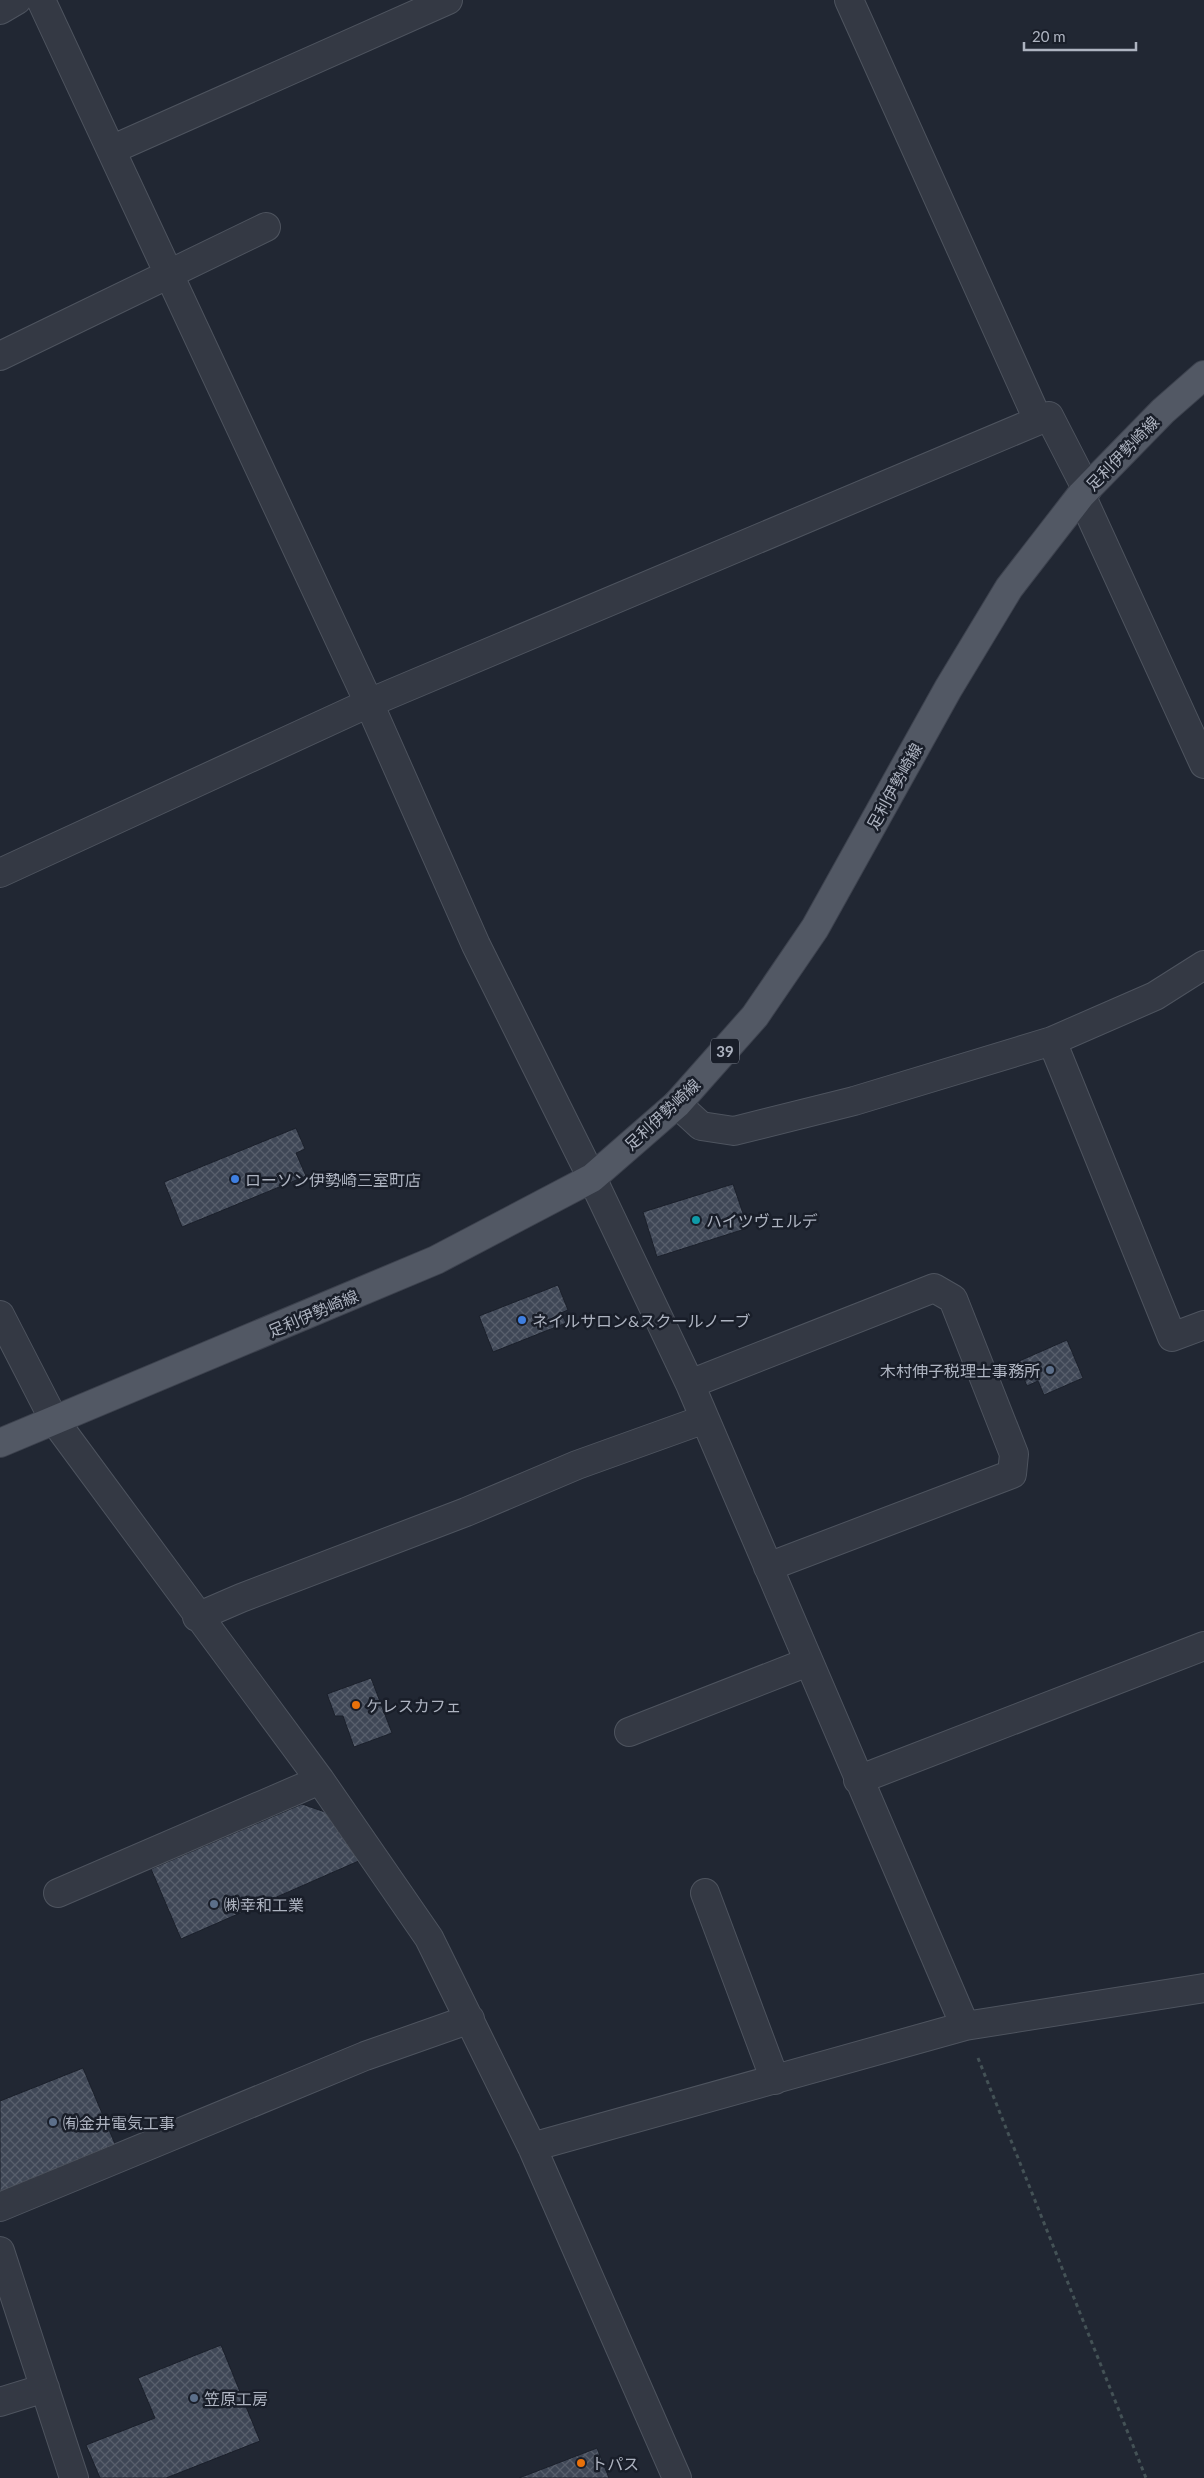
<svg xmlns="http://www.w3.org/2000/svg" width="1204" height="2478" font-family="Lato,'Noto Sans JP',sans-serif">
  <defs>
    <pattern id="building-cross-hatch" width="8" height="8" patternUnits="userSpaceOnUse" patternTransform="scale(1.25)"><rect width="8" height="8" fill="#3f4756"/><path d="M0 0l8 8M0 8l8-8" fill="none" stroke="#585f6c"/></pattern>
  </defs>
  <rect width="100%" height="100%" fill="#212733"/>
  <path fill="url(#building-cross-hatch)" stroke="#1b202b" d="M 296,1128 L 305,1149 L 296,1153 L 306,1176 L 182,1227 L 164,1182 Z
    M 733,1184 L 748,1228 L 657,1257 L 643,1212 Z
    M 558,1285 L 568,1310 L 561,1313 L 566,1323 L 493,1352 L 479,1316 Z
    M 1067,1340 L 1083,1378 L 1044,1395 L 1038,1381 L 1027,1386 L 1017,1362 Z
    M 371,1678 L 392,1733 L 354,1747 L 343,1716 L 335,1716 L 327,1694 Z
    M 302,1804 L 325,1812 L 361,1860 L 181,1939 L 151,1869 Z
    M 83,2068 L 115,2144 L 0,2192 L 0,2101 Z
    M 221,2345 L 260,2441 L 166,2478 L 100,2478 L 86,2445 L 155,2418 L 138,2378 Z
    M 597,2448 L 609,2478 L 519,2478 Z"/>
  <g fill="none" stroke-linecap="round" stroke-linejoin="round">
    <defs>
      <path id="minor" d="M 41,0 L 369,703 L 476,945 L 592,1178 L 690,1384 L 965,2026
        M 849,0 L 1038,420
        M 0,10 L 17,0
        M 111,150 L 448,0
        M 0,356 L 266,227
        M 1081,495 L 1204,764
        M 0,873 L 369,703 L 1049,416 L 1087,490
        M 1052,1041 L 1172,1337 L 1204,1325
        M 677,1104 L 701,1126 L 734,1131 L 854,1101 L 1052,1041 L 1155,996 L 1204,965
        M 0,1315 L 54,1420 L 320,1780 L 429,1938 L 532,2147 L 677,2478
        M 690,1384 L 934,1288 L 953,1299 L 1014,1454 L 1012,1474 L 768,1567
        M 197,1617 L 241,1598 L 466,1512 L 577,1465 L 705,1419
        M 629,1732 L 808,1662
        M 858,1780 L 1204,1646
        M 58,1893 L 320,1780
        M 705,1893 L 775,2080
        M 532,2147 L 965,2026 L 1204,1988
        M 0,2207 L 365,2056 L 470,2019
        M 0,2251 L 74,2478
        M 0,2402 L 45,2388"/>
      <path id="major" d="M 0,1443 L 436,1260 L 592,1178 L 677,1104 L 755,1016 L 815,928 L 948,689 L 1009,588 L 1081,495 L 1163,411 L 1204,375"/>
    </defs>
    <use href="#minor" stroke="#4e545f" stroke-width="30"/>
    <use href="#major" stroke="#3d424e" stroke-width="30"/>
    <path stroke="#445256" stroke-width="3" stroke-dasharray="4 4" stroke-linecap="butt" d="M 978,2058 L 1146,2478"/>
    <use href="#minor" stroke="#343944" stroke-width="28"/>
    <use href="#major" stroke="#525864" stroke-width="28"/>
  </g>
  <g fill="#3f7fe0" stroke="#191e29" stroke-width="2">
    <circle cx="235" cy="1179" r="5"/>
    <circle cx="522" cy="1320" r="5"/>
  </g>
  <circle fill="#0f9aa8" stroke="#191e29" stroke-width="2" cx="696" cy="1220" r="5"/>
  <g fill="#5c6f8a" stroke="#191e29" stroke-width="2">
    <circle cx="1050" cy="1370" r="5"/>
    <circle cx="214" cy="1904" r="5"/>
    <circle cx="53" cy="2122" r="5"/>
    <circle cx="194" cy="2398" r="5"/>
  </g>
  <g fill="#e8710a" stroke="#191e29" stroke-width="2">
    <circle cx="356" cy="1705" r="5"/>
    <circle cx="581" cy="2463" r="5"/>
  </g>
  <g text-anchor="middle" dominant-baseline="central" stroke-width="5" stroke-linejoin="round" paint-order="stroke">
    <rect fill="#191e29" stroke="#818793" stroke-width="1" x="711" y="1038.5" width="28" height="25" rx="4"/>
    <g font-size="15" font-weight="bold" fill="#aeb4c1">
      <text x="725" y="1051">39</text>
    </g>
    <g font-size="16" fill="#aeb4c1" stroke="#191e29">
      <text transform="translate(1122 453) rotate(-46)">足利伊勢崎線</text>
      <text transform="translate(894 786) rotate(-61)">足利伊勢崎線</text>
      <text transform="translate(662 1114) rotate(-43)">足利伊勢崎線</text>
      <text transform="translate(313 1313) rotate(-23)">足利伊勢崎線</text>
    </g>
    <g font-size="16" fill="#aeb4c1" stroke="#191e29" text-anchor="start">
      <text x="245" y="1179">ローソン伊勢崎三室町店</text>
      <text x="706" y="1220">ハイツヴェルデ</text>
      <text x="532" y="1320">ネイルサロン&amp;スクールノーブ</text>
      <text x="1040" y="1370" text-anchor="end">木村伸子税理士事務所</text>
      <text x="366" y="1705">ケレスカフェ</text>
      <text x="224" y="1904">㈱幸和工業</text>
      <text x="63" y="2122">㈲金井電気工事</text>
      <text x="204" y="2398">笠原工房</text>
      <text x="591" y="2463">トパス</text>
    </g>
  </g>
  <path d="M1024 42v8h112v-8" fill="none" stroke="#aeb4c1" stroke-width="2.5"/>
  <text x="1032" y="42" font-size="15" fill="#aeb4c1" stroke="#191e29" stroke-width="4" paint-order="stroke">20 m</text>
</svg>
